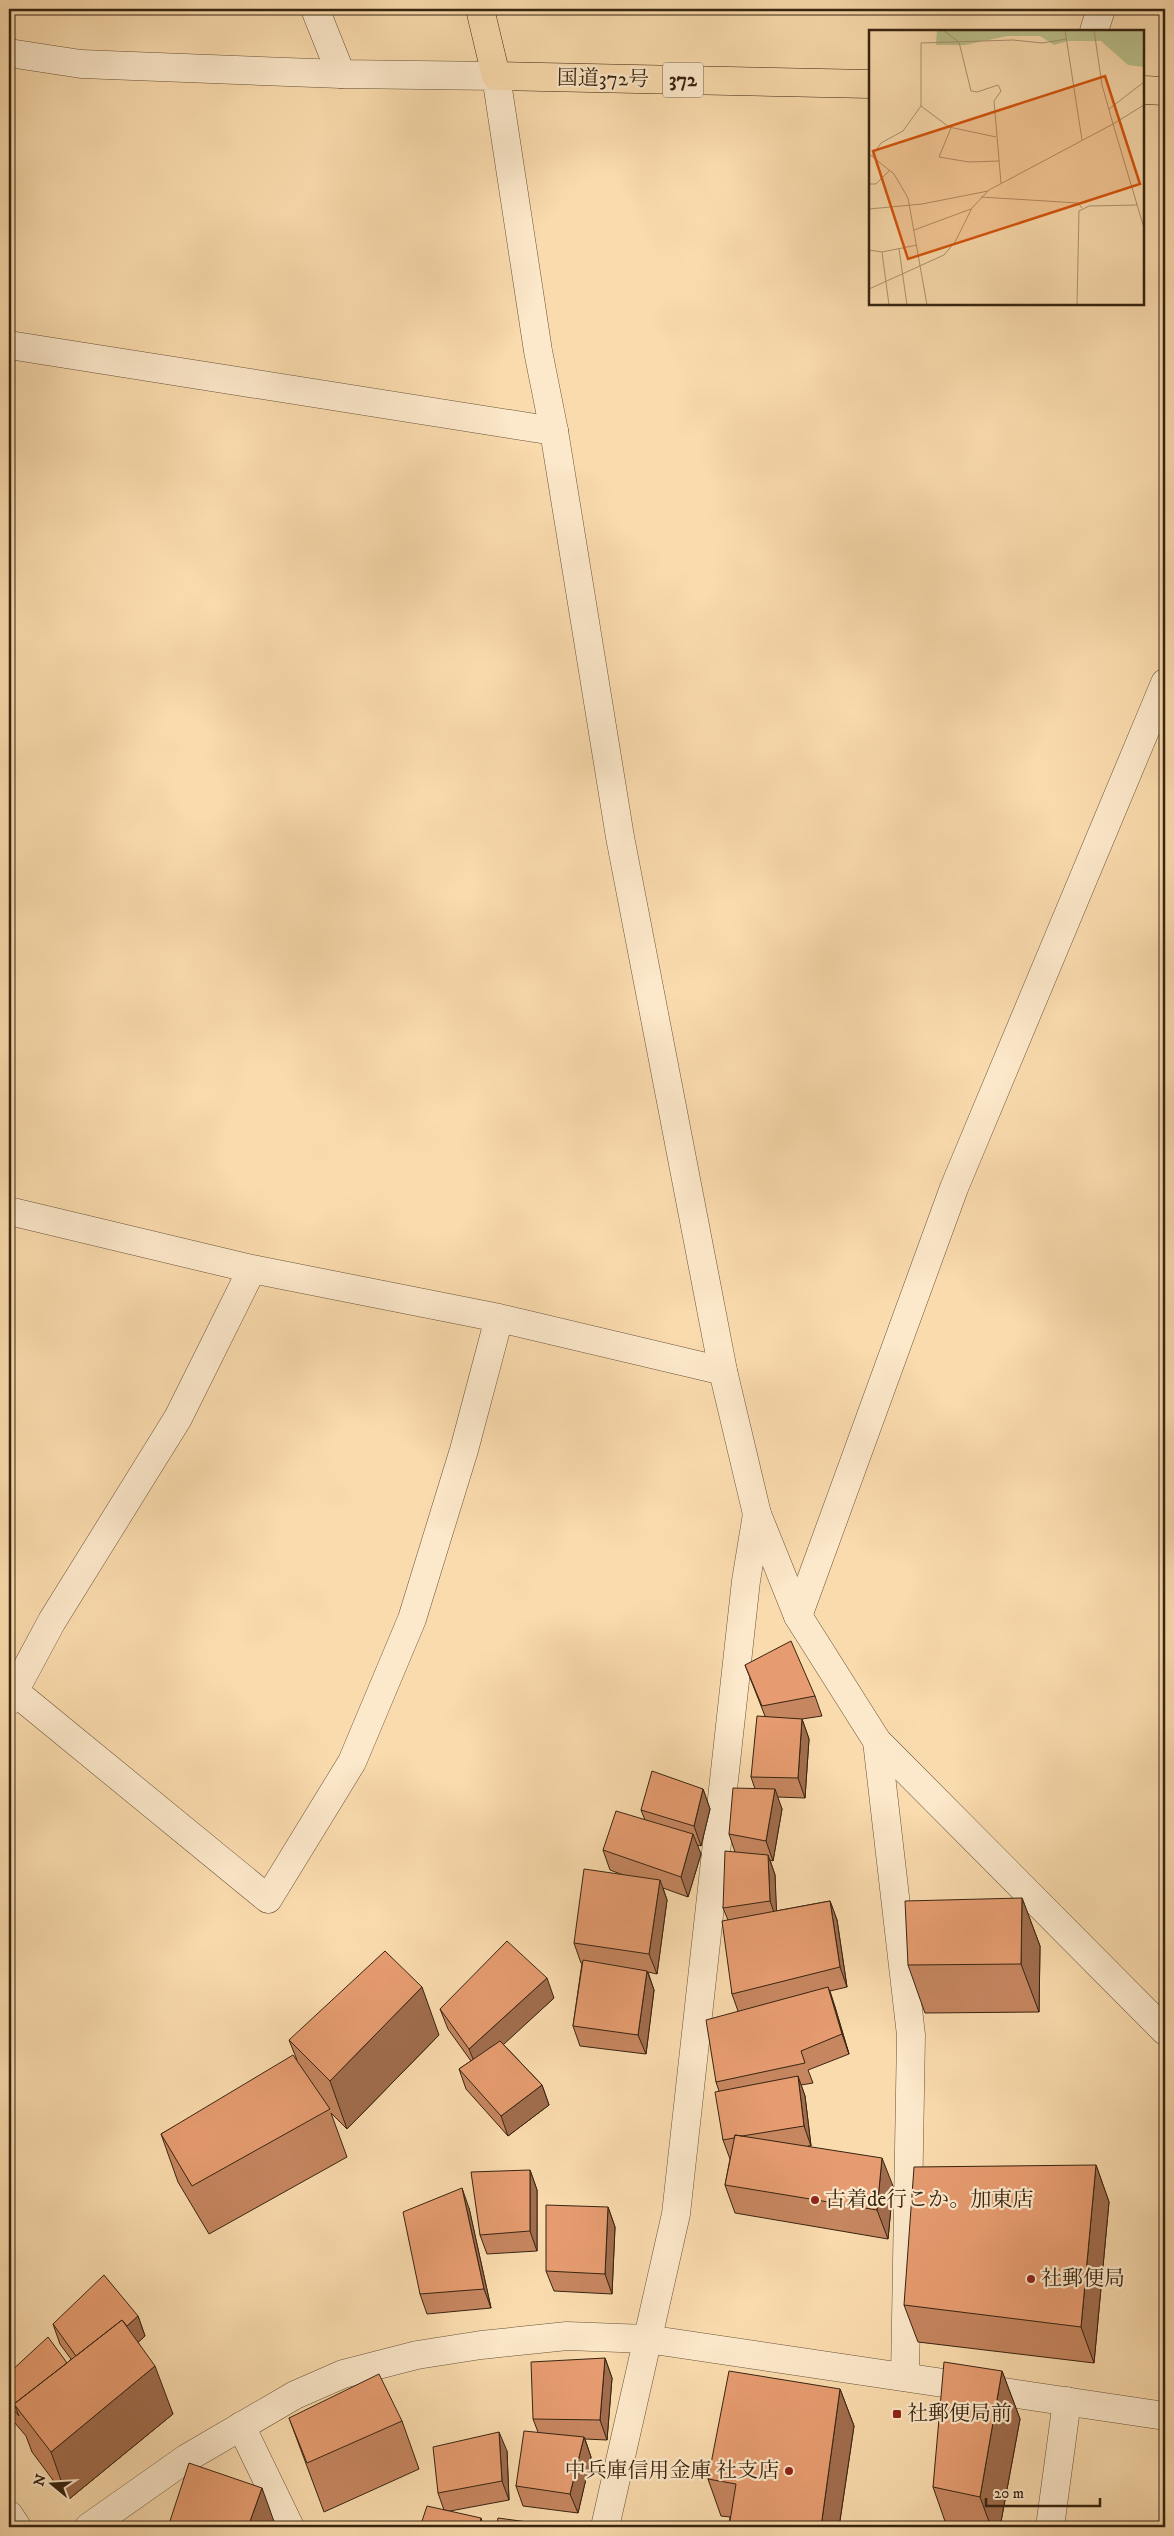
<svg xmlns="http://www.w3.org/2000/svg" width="1174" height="2536" font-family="'IM FELL DW Pica','Noto Serif JP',serif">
  <rect width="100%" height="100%" fill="#fadbad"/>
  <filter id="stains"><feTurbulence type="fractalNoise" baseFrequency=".004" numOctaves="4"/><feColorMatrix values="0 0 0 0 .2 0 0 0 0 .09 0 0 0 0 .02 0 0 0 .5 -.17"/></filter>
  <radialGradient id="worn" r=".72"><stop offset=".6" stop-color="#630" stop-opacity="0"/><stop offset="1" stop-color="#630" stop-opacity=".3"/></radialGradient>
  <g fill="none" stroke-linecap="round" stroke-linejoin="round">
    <defs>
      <path id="minor" d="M 315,9 L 341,74
        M 1094,31 L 1101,9
        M 9,345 L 554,431
        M 9,1211 L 252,1269 L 499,1318 L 723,1371
        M 798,1616 L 954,1188 L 1165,683
        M 14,1691 L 268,1899 L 352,1762 L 412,1619 L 464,1450 L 499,1318
        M 9,1701 L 52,1621 L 178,1418 L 252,1269
        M 877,1741 L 911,2035 L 905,2377
        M 241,2426 L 290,2527
        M 9,2515 L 17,2527
        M 605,2527 L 676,2214 L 746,1581 L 757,1514
        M 1050,2527 L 1067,2401"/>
      <path id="tertiary" d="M 9,53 L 81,64 L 341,74 L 496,76 L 538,351 L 554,431 L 620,837 L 723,1371 L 757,1514 L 798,1616 L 877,1741 L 1165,2031
        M 89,2527 L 187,2458 L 295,2395 L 343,2374 L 417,2355 L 481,2345 L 567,2336 L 647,2339 L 1165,2416"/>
      <path id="trunk" d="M 480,9 L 496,76 L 870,84
        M 1143,90 L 1165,91"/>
    </defs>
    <use href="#minor" stroke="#685238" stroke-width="29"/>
    <use href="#tertiary" stroke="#685238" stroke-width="29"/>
    <use href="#trunk" stroke="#372411" stroke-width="29"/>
    <use href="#minor" stroke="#fce8ca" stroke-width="28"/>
    <use href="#tertiary" stroke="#fce8ca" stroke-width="28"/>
    <use href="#trunk" stroke="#fadbad" stroke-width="28"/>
  </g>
  <path fill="#c68660" stroke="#372411" d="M 745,1665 L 815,1696 L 822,1716 L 802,1719 L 809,1739 L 805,1798 L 777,1797 L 782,1809 L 773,1861 L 770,1860 L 775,1875 L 776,1911 L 830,1901 L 837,1920 L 847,1987 L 830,1991 L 835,2007 L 849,2054 L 808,2070 L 813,2083 L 801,2085 L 805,2096 L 811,2146 L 808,2146 L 893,2186 L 888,2239 L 735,2213 L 725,2185 L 730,2159 L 723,2140 L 719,2091 L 716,2082 L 738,2011 L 732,1994 L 728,1920 L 723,1908 L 735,1852 L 729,1834 L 755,1789 L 751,1777 L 765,1716 Z
    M 703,1789 L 710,1809 L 701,1846 L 697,1845 L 701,1854 L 688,1897 L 663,1888 L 667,1900 L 657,1974 L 648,1972 L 654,1990 L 646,2054 L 580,2046 L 573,2026 L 582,1963 L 581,1963 L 574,1943 L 623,1875 L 610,1870 L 603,1850 L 645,1820 L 641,1810 Z
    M 1022,1898 L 1040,1946 L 1039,2012 L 925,2013 L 908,1965 Z
    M 554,1998 L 503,2044 L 542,2085 L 549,2105 L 508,2136 L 466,2089 L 459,2069 L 471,2061 L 448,2029 L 440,2009 Z
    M 439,2035 L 347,2129 L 331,2113 L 347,2157 L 209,2234 L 178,2182 L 161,2134 L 297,2060 L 289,2040 Z
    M 1096,2165 L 1109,2202 L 1094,2363 L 918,2342 L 904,2305 Z
    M 530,2170 L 537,2190 L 537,2251 L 487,2254 L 480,2235 Z
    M 608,2207 L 615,2227 L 612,2294 L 554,2291 L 546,2271 Z
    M 469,2208 L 491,2308 L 427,2314 L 420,2294 Z
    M 138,2316 L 145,2336 L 138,2342 L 173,2414 L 68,2500 L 32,2452 L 26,2436 L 9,2416 L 9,2373 L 67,2363 L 71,2359 L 60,2344 L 53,2324 Z
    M 605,2358 L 612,2378 L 607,2440 L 585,2439 L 591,2457 L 578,2513 L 523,2506 L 516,2486 L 538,2432 L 533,2419 Z
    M 1002,2371 L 1020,2419 L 1000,2527 L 947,2527 L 933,2487 Z
    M 840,2389 L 854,2426 L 839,2527 L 729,2527 L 730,2517 L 721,2516 L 708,2479 Z
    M 289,2418 L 402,2421 L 419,2469 L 324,2512 Z
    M 507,2451 L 509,2500 L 450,2511 L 444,2510 L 438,2493 Z"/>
  <path fill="#a16d4e" stroke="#372411" d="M 802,1719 L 809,1739 L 805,1798 L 798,1778 Z
    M 703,1789 L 710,1809 L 701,1846 L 694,1826 Z
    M 775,1789 L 782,1809 L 773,1861 L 766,1841 Z
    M 693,1834 L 701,1854 L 688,1897 L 681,1877 Z
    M 768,1855 L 775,1875 L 777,1921 L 770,1901 Z
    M 660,1880 L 667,1900 L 657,1974 L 649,1954 Z
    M 1022,1898 L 1040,1946 L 1039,2012 L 1021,1964 Z
    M 830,1901 L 837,1920 L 847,1987 L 840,1967 Z
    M 647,1971 L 654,1990 L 646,2054 L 638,2035 Z
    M 547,1978 L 554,1998 L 477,2069 L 469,2049 Z
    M 422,1987 L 439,2035 L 347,2129 L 330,2081 Z
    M 828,1987 L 835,2007 L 849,2054 L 842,2034 Z
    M 798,2076 L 805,2096 L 811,2146 L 804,2126 Z
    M 542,2085 L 549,2105 L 508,2136 L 501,2116 Z
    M 882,2158 L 893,2186 L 888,2239 L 877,2210 Z
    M 1096,2165 L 1109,2202 L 1094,2363 L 1081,2327 Z
    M 530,2170 L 537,2190 L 537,2251 L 530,2231 Z
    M 462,2188 L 469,2208 L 491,2308 L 484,2289 Z
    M 608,2207 L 615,2227 L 612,2294 L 605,2274 Z
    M 138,2316 L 145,2336 L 90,2386 L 83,2366 Z
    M 605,2358 L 612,2378 L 607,2440 L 600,2420 Z
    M 155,2366 L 173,2414 L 68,2500 L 51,2452 Z
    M 1002,2371 L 1020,2419 L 1000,2527 L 991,2527 L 980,2497 Z
    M 840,2389 L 854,2426 L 839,2527 L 821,2527 Z
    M 499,2432 L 507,2451 L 509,2500 L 502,2481 Z
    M 584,2437 L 591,2457 L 578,2513 L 570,2494 Z
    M 262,2488 L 276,2527 L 248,2527 Z
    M 481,2518 L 484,2527 L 479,2527 Z"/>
  <path fill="#e69c70" stroke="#372411" d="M 791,1641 L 815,1696 L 762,1706 L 745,1665 Z
    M 757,1716 L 802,1719 L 798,1778 L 751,1777 Z
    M 652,1771 L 703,1789 L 694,1826 L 641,1810 Z
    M 733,1788 L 775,1789 L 766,1841 L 729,1834 Z
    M 616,1811 L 693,1834 L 681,1877 L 603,1850 Z
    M 725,1851 L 768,1855 L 770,1901 L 723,1908 Z
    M 584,1869 L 660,1880 L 649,1954 L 574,1943 Z
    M 1022,1898 L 1021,1964 L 908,1965 L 905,1901 Z
    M 830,1901 L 840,1967 L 732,1994 L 722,1921 Z
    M 507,1941 L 547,1978 L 469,2049 L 440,2009 Z
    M 385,1951 L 422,1987 L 330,2081 L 289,2040 Z
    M 583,1960 L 647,1971 L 638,2035 L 573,2026 Z
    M 828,1987 L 842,2034 L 801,2051 L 805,2063 L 716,2082 L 706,2020 Z
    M 500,2041 L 542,2085 L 501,2116 L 459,2069 Z
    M 293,2055 L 330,2109 L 192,2186 L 161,2134 Z
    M 798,2076 L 804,2126 L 742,2136 L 735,2135 L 734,2138 L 723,2140 L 715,2092 Z
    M 735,2135 L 882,2158 L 877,2210 L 725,2185 Z
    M 1096,2165 L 1081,2327 L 904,2305 L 914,2167 Z
    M 530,2170 L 530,2231 L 480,2235 L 471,2172 Z
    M 462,2188 L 484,2289 L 420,2294 L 403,2212 Z
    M 546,2205 L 608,2207 L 605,2274 L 546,2271 Z
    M 104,2275 L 138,2316 L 127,2326 L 122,2320 L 76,2356 L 53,2324 Z
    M 122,2320 L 155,2366 L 51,2452 L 14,2404 Z
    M 48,2337 L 67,2363 L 14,2404 L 19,2416 L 9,2404 L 9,2373 Z
    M 605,2358 L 600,2420 L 533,2419 L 531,2362 Z
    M 944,2362 L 1002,2371 L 980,2497 L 933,2487 Z
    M 729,2371 L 840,2389 L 821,2527 L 729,2527 L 736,2484 L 708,2479 Z
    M 379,2374 L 402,2421 L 307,2463 L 289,2418 Z
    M 524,2431 L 584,2437 L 570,2494 L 516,2486 Z
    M 499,2432 L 502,2481 L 438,2493 L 433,2447 Z
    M 189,2463 L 262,2488 L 248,2527 L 168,2527 Z
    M 427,2506 L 481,2518 L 479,2527 L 420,2527 Z
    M 498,2518 L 557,2526 L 557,2527 L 496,2527 Z"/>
  <g fill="#8f2418" stroke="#fce8ca" stroke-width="2">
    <circle cx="815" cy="2200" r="5"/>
    <circle cx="1031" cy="2279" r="5"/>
    <rect x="892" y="2409" width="10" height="10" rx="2.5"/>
    <circle cx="789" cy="2471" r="5"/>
  </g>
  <g text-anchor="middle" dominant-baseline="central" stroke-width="4.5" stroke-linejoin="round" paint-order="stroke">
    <rect fill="#fce8ca" stroke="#725f48" stroke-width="1" x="663" y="62.5" width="40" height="35" rx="4"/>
    <g font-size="20" font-weight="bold" fill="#372411">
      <text x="683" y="80">372</text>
    </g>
    <g font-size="21" fill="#372411" stroke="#fce8ca">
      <text transform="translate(603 79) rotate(1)">国道372号</text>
    </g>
    <g font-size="21" fill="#372411" stroke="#fce8ca" text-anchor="start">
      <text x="825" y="2200">古着de行こか。加東店</text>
      <text x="1041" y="2279">社郵便局</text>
      <text x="907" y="2414">社郵便局前</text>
      <text x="779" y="2471" text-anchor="end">中兵庫信用金庫 社支店</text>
    </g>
  </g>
  <g transform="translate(869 30)">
    <rect width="275" height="275" fill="#fadbad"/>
    <path d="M 68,0 L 275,0 L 275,37 L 259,35 L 232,11 L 199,11 L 185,15 L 171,6 L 138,6 L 96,15 L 67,15 Z" fill="#bac18d"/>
    <path fill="none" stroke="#ac926f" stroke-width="1" d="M 74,0 L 90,12 L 102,61 L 108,62 L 129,55 L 132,61 L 125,71 L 132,153M 196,0 L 213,110M 275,75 L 244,94 L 275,198M 52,76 L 80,97 L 127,107M 240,79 L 275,52M 82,98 L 70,127 L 100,132 L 130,131M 0,124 L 25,144 L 39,168 L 58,275M 3,126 L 12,113 L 34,101 L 52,76 L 52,13 L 144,10 L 173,13 L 198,9M 0,154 L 7,154 L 21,140M 112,167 L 209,173 L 213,178M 0,179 L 53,174 L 119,161M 45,200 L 102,179M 30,219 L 38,275M 0,220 L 13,222 L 48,215M 13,222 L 20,275M 0,259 L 75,225 L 86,212 L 103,178 L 120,160 L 244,94 L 233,55 L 225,0M 208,275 L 210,181 L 220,176 L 268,175"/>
    <path fill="#d6540c" fill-opacity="0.15" stroke="#d6540c" stroke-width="2.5" d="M 236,46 L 271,154 L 39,229 L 4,121 Z"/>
    <rect width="275" height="275" fill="none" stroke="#372411" stroke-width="2.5"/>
  </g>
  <rect width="1174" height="2536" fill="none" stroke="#fadbad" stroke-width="30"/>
  <rect x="10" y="10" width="1154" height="2516" fill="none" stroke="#372411" stroke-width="2.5"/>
  <rect x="15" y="15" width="1144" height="2506" fill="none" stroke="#372411"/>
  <g transform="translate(52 2484) rotate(288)" stroke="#fce8ca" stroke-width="4" paint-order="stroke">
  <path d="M0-4L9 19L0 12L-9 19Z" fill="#372411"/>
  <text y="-8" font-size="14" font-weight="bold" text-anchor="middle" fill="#372411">N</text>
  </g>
  <path d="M986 2498v8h114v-8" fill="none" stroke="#372411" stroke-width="2.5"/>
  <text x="994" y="2498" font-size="15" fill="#372411" stroke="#fce8ca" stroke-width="4" paint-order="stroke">20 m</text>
  <rect width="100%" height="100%" filter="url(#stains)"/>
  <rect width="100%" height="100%" fill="url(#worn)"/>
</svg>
